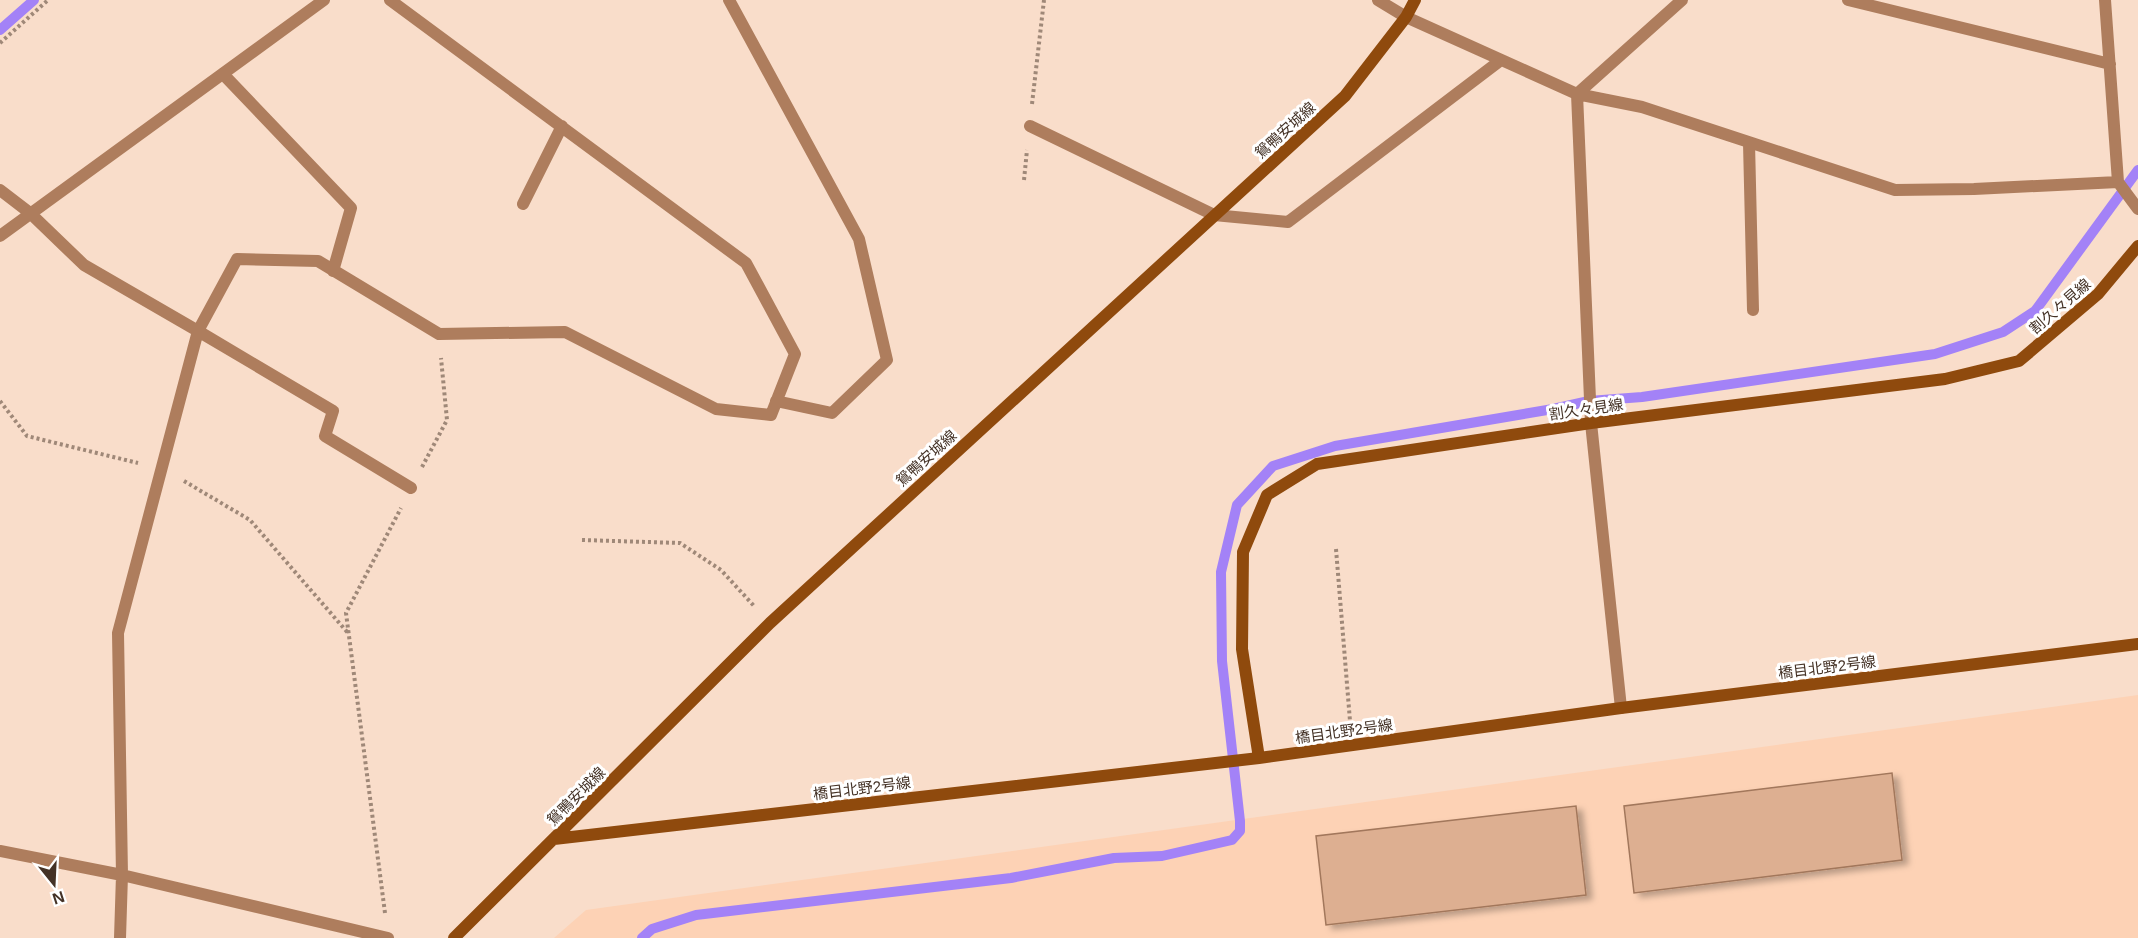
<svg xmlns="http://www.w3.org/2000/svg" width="2138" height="938" font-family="Helvetica,'Noto Sans JP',sans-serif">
  <defs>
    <filter id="shadow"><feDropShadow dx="6" dy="4" stdDeviation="3" flood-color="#0004"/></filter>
  </defs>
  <rect width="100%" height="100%" fill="#f9ddca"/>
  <path fill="#fdd2b5" d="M 2138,695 L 2138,938 L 554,938 L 586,910 Z"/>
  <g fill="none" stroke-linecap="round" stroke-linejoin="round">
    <path stroke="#a382f7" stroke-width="10" d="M 0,30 L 34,0
      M 642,938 L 652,929 L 696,915 L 1011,878 L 1114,858 L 1162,856 L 1232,840 L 1240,831 L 1240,821 L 1222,661 L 1221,572 L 1237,505 L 1273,466 L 1335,446 L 1553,409 L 1589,401 L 1642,397 L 1935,354 L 2003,332 L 2035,311 L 2138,170"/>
  </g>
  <path fill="#ddaf91" stroke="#a2775b" stroke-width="1.5" filter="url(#shadow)" d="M 1892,773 L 1902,860 L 1634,893 L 1624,806 Z
    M 1576,806 L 1586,895 L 1326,925 L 1316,836 Z"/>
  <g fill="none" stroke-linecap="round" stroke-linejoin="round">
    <path stroke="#9f8878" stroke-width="4" stroke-dasharray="3 3" stroke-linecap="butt" d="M 0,43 L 48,0
      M 1032,104 L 1044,0
      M 1024,180 L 1027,150
      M 0,401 L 27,436 L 138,463
      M 422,467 L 447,420 L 441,358
      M 184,481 L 250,520 L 348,633
      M 582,540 L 680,543 L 721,570 L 755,607
      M 1336,549 L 1350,721
      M 385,913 L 346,613 L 401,508"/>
    <path stroke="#ae7d5d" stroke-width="12" d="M 390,0 L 746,263 L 795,354 L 771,415 L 716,409 L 565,332 L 439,334 L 318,261 L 237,259 L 198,331 L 333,411 L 325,436 L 411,488
      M 729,0 L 859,239 L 887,360 L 832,413 L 776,401
      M 1378,0 L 1406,17 L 1577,94 L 1642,107 L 1895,190 L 1974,189 L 2118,182
      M 1848,0 L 2110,64
      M 2105,0 L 2118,182 L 2138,209
      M 223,74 L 351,208 L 333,271
      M 1577,94 L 1591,423 L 1621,708
      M 1577,94 L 1682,0
      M 1030,126 L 1214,215 L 1288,222 L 1501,60
      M 1749,143 L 1753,310
      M 0,190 L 30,213 L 84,265 L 198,331 L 118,633 L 122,875 L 120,938
      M 523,204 L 562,126
      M 0,236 L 324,0
      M 0,851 L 122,875 L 388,938"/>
    <path stroke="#8f4a0d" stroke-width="12" d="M 1259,758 L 1242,649 L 1243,552 L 1267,495 L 1317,464 L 1591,423 L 1945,379 L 2019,361 L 2098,294 L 2138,246
      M 554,839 L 1259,758 L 1621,708 L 2138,644
      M 454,938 L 770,623 L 1345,96 L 1406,17 L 1415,0"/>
  </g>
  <g text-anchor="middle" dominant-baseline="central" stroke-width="6" stroke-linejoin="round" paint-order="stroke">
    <g font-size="15" fill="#443226" stroke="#fff">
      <text transform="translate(1285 130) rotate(-42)">鴛鴨安城線</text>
      <text transform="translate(2060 306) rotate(-41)">割久々見線</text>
      <text transform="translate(1586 409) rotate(-8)">割久々見線</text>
      <text transform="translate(926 458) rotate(-42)">鴛鴨安城線</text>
      <text transform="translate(1827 667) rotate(-7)">橋目北野2号線</text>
      <text transform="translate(1344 731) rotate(-8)">橋目北野2号線</text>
      <text transform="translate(862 788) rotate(-7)">橋目北野2号線</text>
      <text transform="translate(576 796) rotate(-45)">鴛鴨安城線</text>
    </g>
  </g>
  <g transform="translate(54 884) rotate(162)" stroke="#ffffff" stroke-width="4.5" paint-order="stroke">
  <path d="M0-4.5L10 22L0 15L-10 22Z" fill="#443226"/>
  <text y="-9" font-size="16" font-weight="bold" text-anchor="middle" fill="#443226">N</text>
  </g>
</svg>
